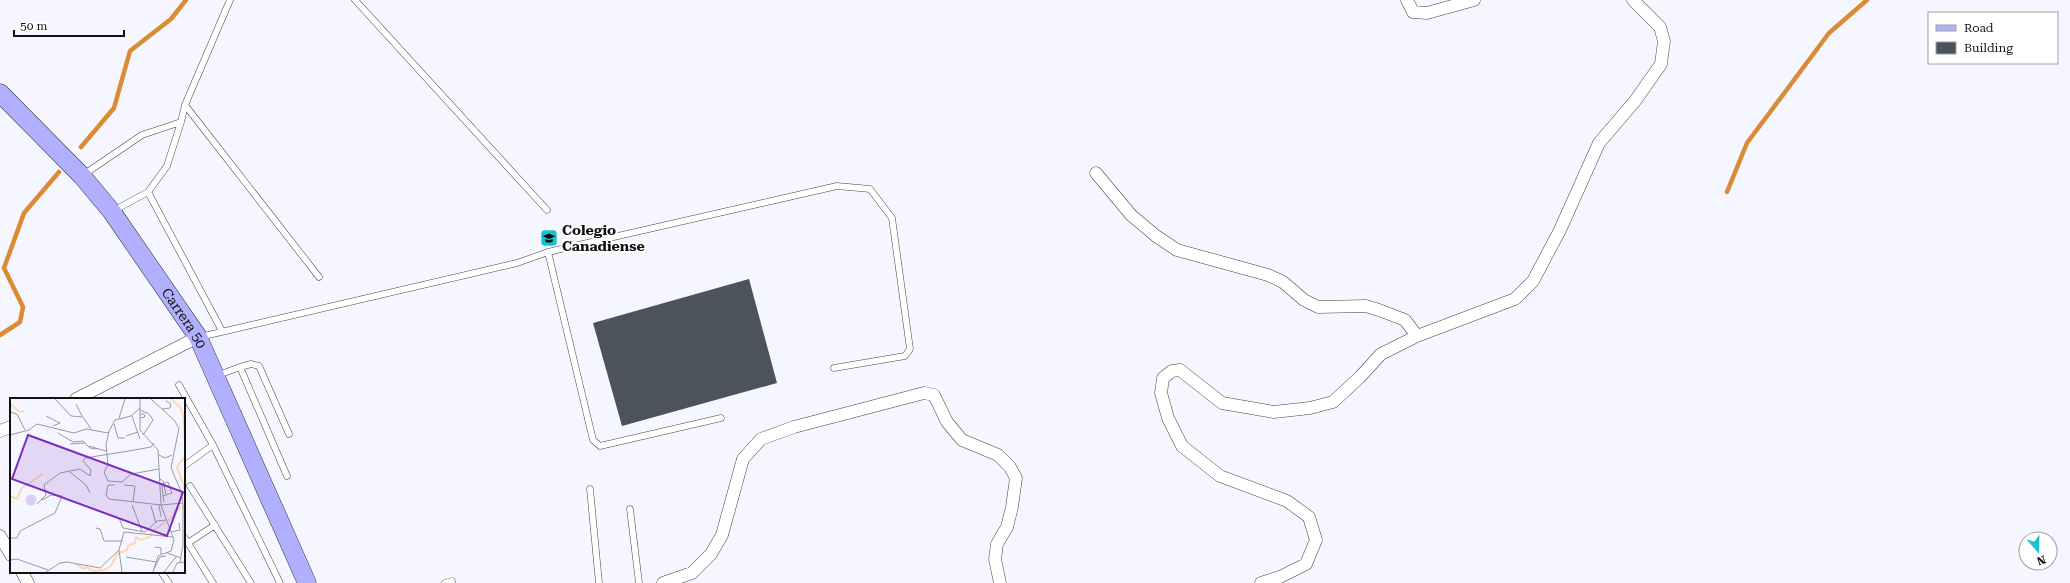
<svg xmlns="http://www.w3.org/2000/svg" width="2070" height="583" font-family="'Roboto Serif',serif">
  <rect width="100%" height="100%" fill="#f5f6ff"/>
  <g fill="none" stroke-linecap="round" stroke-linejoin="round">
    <path stroke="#da8b34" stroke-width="4.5" d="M 81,147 L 114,108 L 130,51 L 171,19 L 186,0
      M 1727,192 L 1747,143 L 1829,33 L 1867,0
      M 0,335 L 20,322 L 23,307 L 4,268 L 24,213 L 59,172"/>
  </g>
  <path fill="#4c535b" d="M 749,279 L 777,383 L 622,426 L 593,323 Z"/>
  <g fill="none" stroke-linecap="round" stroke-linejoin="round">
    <defs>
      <path id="service" d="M 355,0 L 547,210
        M 185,105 L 319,277
        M 83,175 L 142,135 L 181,122 L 185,105 L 230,0
        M 148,192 L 222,331
        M 113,211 L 148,192 L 167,166 L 181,122
        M 548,252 L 593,440 L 600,446 L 721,418
        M 200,337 L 517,263 L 548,252 L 837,186 L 870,189 L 892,218 L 910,349 L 905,356 L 834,368
        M 240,367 L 251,364 L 259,366 L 289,434
        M 216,376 L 240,367 L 287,476
        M 179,385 L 213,445 L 280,583
        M 184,466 L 213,445
        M 190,486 L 251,583
        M 590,489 L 599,583
        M 630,509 L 639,583
        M 184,537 L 188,543 L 215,525
        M 188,543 L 213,583
        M 161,572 L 169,583
        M 445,583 L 452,581"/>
      <path id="minor" d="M 1407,0 L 1413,12 L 1427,13 L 1474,0
        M 1096,173 L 1131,215 L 1156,236 L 1177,250 L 1268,275 L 1283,282 L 1304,300 L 1318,307 L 1366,306 L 1379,310 L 1405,320 L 1417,336
        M 76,399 L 198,337
        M 0,431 L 11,427
        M 0,536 L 11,555
        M 22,572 L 28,583
        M 663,583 L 692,573 L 711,554 L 722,535 L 743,459 L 761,439 L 794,427 L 924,393 L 934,395 L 947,422 L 962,440 L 998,455 L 1010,467 L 1016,478 L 1012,507 L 1007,527 L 997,544 L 995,559 L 1000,583
        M 1261,583 L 1280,577 L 1306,564 L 1316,540 L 1309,517 L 1287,501 L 1220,476 L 1182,446 L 1168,418 L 1161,393 L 1163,378 L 1172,371 L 1180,370 L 1222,403 L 1274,412 L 1310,408 L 1333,402 L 1360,377 L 1381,354 L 1417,336 L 1515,299 L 1533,281 L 1560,230 L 1599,143 L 1635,101 L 1661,64 L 1664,41 L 1660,27 L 1633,0"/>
      <g id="secondary">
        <path id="s1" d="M 0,93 L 82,176 L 112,212 L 198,337 L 307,583"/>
      </g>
    </defs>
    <use href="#service" stroke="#444" stroke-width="7"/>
    <use href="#minor" stroke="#444" stroke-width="13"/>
    <use href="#secondary" stroke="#333" stroke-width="19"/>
    <use href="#service" stroke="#fff" stroke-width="6"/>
    <use href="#minor" stroke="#fff" stroke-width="12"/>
    <use href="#secondary" stroke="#b1b0ff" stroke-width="18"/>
  </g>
  <defs>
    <symbol id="school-square" viewBox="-11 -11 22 22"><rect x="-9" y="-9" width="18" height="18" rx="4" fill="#1ac1d0" stroke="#fff"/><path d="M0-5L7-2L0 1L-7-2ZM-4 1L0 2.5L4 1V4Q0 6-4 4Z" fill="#111"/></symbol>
  </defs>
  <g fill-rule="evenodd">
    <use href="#school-square" x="539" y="228" width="20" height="20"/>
  </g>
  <g text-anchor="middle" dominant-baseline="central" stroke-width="4" stroke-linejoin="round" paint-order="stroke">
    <g font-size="14" font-weight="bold" fill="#111" stroke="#fff" text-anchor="start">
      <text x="562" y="230">Colegio<tspan x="562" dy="16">Canadiense</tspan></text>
    </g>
    <g font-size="14" fill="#111" stroke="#fff">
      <text stroke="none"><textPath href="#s1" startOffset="292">Carrera 50</textPath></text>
    </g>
  </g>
  <g transform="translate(10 398)">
    <rect width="175" height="175" fill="#f5f6ff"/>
    <path d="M15.5 102a5.5 5.5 0 1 1 11 0a5.5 5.5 0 1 1-11 0Z" fill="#dfccf5"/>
    <path fill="none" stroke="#fcd8b4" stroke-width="2" d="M 161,1 L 170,9 L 173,17 L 175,44M 0,6 L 10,14 L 14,13M 175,58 L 167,69 L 175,92M 0,98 L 7,101 L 12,90 L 33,76M 158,123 L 164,117 L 164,113 L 175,108M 175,157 L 175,171M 66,166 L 74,171 L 76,169 L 84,173 L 94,172 L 101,168 L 107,156 L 117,152 L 118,148 L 125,145 L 126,139 L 131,142 L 140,139 L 143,133 L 155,124"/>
    <path fill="none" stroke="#9a9aa0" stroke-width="1" d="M 45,1 L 61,18 L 73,19 L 81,31M 130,1 L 130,32 L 148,52 L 151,107 L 164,142 L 161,153 L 148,158 L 143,174M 141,1 L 164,22 L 169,30 L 161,70 L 171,93 L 173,106 L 173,147 L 170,164M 66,6 L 72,18M 152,11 L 160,10 L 161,6 L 156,3M 130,12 L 139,16 L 143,22 L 133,37M 0,14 L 7,16 L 15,32M 36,18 L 50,25 L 43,28M 122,18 L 130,41M 109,20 L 115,1M 130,20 L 135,19 L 134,16 L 130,16M 104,26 L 108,40 L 115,40M 99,34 L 96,46 L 98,67 L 94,74 L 98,83 L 112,84 L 121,76 L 149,71M 48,35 L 63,44 L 73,43 L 80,50 L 87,51M 0,37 L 19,32 L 27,26 L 64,35 L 76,31 L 98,35 L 105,22 L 121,18 L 130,10M 116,38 L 128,34M 60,46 L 75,45M 79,48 L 96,53M 149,57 L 155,60 L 162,57M 60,74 L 76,87 L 80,95M 150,81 L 153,83 L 156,96M 105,87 L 98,87 L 96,97 L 99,101 L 151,107 L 173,105M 114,87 L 125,88 L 123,104M 153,98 L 162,95 L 158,84 L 152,86 L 153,98 L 154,104M 27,106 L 36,97 L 34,87 L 50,75 L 70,71 L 80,78 L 81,72 L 73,63 L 75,60 L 119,53 L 141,49 L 144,45M 122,107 L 132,133M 149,107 L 151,119M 141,108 L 146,125M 109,120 L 113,130 L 135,134 L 147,123 L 156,122M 86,130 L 90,131 L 94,143 L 113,143M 161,134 L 170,132 L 169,125M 0,140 L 7,140 L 10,133 L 45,115 L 52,98 L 41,97 L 32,102M 145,149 L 151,150 L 151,156M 157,155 L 171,160M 116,159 L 146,164M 0,162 L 7,161 L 38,172M 144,171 L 150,159 L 156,158M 36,174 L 50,165 L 57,164 L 90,170 L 109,152M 112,174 L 109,152 L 114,134 L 163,139M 154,174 L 166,159M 163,174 L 167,165 L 175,164"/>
    <path fill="#7b2cbf" fill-opacity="0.15" stroke="#7b2cbf" stroke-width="2" d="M 18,37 L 173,94 L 157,138 L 2,81 Z"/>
    <rect width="175" height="175" fill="none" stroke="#111" stroke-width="2"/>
  </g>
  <rect x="1928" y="12" width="130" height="52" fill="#ffffff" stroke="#a0a0a0"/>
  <rect x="1936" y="25" width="20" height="6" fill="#b1b0ff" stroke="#a0a0a0"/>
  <text x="1964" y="32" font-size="12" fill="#111111">Road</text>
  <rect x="1936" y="42" width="20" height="12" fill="#4c535b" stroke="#a0a0a0"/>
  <text x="1964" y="52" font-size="12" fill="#111111">Building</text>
  <g transform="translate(2038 551) rotate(160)"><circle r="19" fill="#ffffff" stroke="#a0a0a0"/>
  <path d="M0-3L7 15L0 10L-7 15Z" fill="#1ac1d0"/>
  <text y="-6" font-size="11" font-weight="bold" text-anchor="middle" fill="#111111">N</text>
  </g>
  <path d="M14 30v6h110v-6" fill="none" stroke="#111111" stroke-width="2"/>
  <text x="20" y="30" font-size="12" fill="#111111" stroke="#ffffff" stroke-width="3" paint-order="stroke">50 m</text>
</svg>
